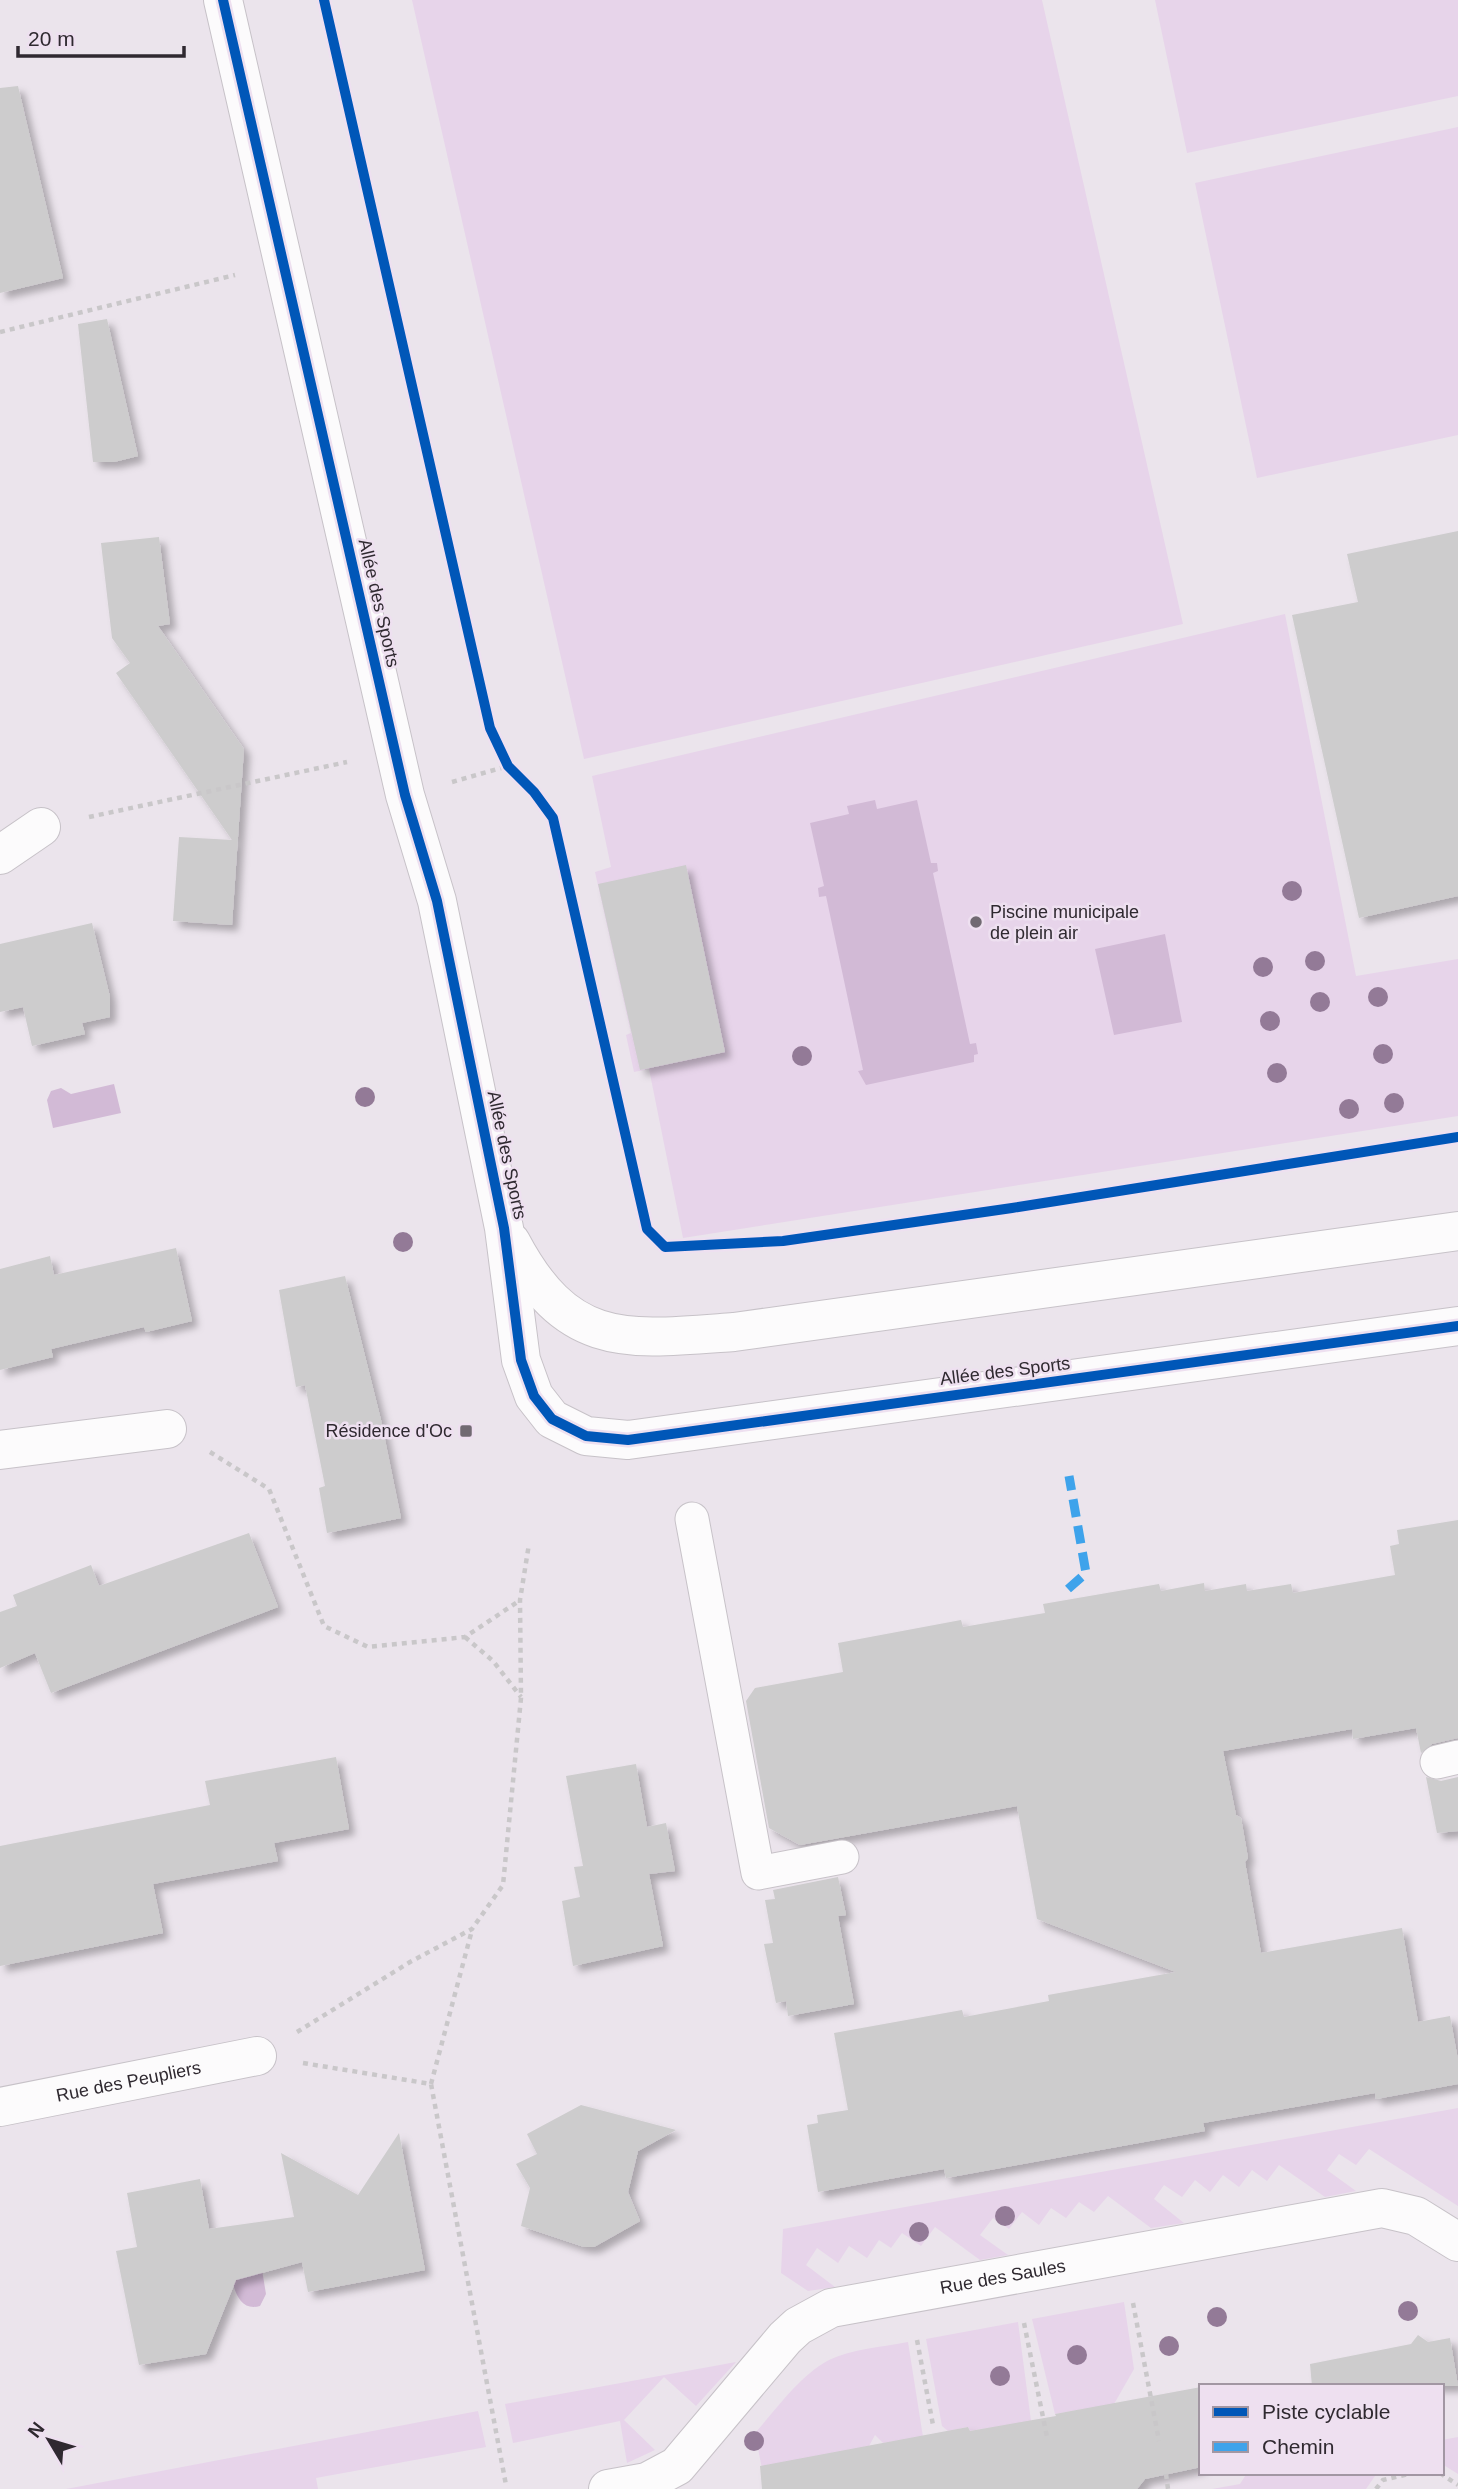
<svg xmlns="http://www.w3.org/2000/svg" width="1458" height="2489" font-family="Helvetica,sans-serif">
  <defs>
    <filter id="shadow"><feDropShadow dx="6" dy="6" stdDeviation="3.5" flood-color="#0004"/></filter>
  </defs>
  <rect width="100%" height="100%" fill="#ebe4ec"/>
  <path fill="#e7d4ea" d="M 412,0 L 1042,0 L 1183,624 L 584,759 Z
    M 1155,0 L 1458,0 L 1458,96 L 1187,153 Z
    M 1458,127 L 1458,435 L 1257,478 L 1195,183 Z
    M 1285,614 L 1356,976 L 1458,959 L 1458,1116 L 683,1238 L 649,1069 L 634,1072 L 626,1035 L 631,1033 L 595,872 L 611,867 L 592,776 Z
    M 1458,2108 L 1458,2206 L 1369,2149 L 1356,2165 L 1339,2154 L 1327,2170 L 1356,2191 L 1325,2197 L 1279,2165 L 1267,2181 L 1252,2170 L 1239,2187 L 1223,2175 L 1210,2192 L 1195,2180 L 1182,2197 L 1164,2185 L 1154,2199 L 1184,2223 L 1151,2228 L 1108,2196 L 1094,2212 L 1079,2202 L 1066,2218 L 1051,2208 L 1039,2225 L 1022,2212 L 1009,2229 L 993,2218 L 980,2235 L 1008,2255 L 980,2260 L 935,2227 L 921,2246 L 902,2233 L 891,2248 L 879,2240 L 867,2258 L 849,2246 L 838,2263 L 817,2248 L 806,2265 L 835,2287 L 808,2291 L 781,2273 L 783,2229 Z
    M 1124,2302 L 1134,2369 L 1114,2404 L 1055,2414 L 1032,2319 Z
    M 1018,2322 L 1031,2421 L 970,2431 L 968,2427 L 948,2431 L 942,2426 L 926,2339 Z
    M 908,2342 L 923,2437 L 883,2443 L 875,2435 L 869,2446 L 776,2489 L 762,2469 L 755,2433 C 776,2410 800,2375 829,2360 C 852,2349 882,2347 908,2342 Z
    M 736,2362 L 696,2406 L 664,2377 L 624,2420 L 655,2450 L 627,2463 L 620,2421 L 513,2443 L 505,2404 Z
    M 478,2411 L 486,2447 L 316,2478 L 318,2489 L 66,2489 Z
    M 1458,2437 L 1458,2474 L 1442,2464 L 1442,2440 Z
    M 1247,2473 L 1377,2473 L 1366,2489 L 1212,2489 L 1240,2484 Z"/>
  <path fill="#d2bad6" d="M 875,800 L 877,809 L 917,800 L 931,863 L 937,863 L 938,871 L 933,873 L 970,1044 L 976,1043 L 978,1054 L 974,1055 L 974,1062 L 866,1085 L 858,1071 L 863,1070 L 826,896 L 819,897 L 818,888 L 824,886 L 810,823 L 849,814 L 847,806 Z
    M 1165,934 L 1182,1022 L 1114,1035 L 1095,949 Z
    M 114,1084 L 121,1113 L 53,1128 L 47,1100 L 51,1091 L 61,1088 L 71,1094 Z
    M 256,2234 L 266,2294 L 260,2306 C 229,2315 230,2260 226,2239 Z"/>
  <path fill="#cdcccd" filter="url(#shadow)" d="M 18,86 L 63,278 L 0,293 L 0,88 Z
    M 107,319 L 138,456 L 114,462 L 93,462 L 78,324 Z
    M 1458,531 L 1458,896 L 1359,918 L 1292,615 L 1358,602 L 1347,554 Z
    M 159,537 L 170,624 L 158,626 L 244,749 L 232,925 L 173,921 L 179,837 L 232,840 L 116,673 L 130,663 L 112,638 L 101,543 Z
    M 686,865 L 725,1052 L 640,1070 L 598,884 Z
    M 92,923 L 110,997 L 110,1017 L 82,1023 L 85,1034 L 32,1046 L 23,1007 L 0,1012 L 0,944 Z
    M 176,1248 L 192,1321 L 146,1332 L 144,1327 L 51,1349 L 53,1357 L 0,1370 L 0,1269 L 50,1256 L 54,1275 Z
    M 345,1276 L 381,1420 L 401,1518 L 327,1533 L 319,1488 L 325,1486 L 305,1385 L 296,1387 L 279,1290 Z
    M 1458,1520 L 1458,1738 L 1432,1744 L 1421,1753 L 1416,1728 L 1353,1739 L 1352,1729 L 1223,1751 L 1236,1815 L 1241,1818 L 1248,1858 L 1245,1862 L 1261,1953 L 1402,1928 L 1418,2022 L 1450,2016 L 1458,2060 L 1458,2084 L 1376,2099 L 1375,2093 L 1203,2123 L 1205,2131 L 946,2178 L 944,2169 L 818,2192 L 807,2125 L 818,2123 L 817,2115 L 848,2110 L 834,2033 L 962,2010 L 964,2017 L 1049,2001 L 1048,1995 L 1176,1972 L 1037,1919 L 1017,1806 L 800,1845 L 769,1828 L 746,1701 L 755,1688 L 843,1672 L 838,1643 L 961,1620 L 963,1627 L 1045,1613 L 1043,1604 L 1159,1584 L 1161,1591 L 1204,1583 L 1205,1591 L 1246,1584 L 1247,1591 L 1291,1584 L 1293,1593 L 1395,1575 L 1390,1546 L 1399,1544 L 1397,1530 Z
    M 249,1533 L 278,1607 L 51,1693 L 35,1653 L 0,1668 L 0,1612 L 17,1606 L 13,1595 L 91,1565 L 99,1586 Z
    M 336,1757 L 349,1829 L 274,1843 L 278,1861 L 153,1884 L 163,1933 L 0,1966 L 0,1846 L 210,1805 L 205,1781 Z
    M 636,1764 L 647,1827 L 666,1823 L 675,1871 L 649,1874 L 663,1946 L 573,1966 L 562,1901 L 580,1897 L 574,1867 L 583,1866 L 566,1776 Z
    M 1426,1777 L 1441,1781 L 1458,1777 L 1458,1831 L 1437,1833 Z
    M 838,1877 L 846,1915 L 838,1916 L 854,2004 L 788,2016 L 786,2001 L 776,2003 L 764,1944 L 773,1943 L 765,1900 L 775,1899 L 773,1890 Z
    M 581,2105 L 676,2130 L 638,2151 L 628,2192 L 640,2221 L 594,2247 L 584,2247 L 521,2226 L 530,2188 L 516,2164 L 537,2154 L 527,2134 Z
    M 399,2133 L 425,2270 L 308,2292 L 302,2262 L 236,2280 L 206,2354 L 139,2365 L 116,2251 L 137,2247 L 127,2193 L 200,2179 L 209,2229 L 294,2217 L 281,2153 L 358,2195 Z
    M 1418,2335 L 1428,2342 L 1450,2338 L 1458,2386 L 1312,2386 L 1310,2364 L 1411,2344 Z
    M 1201,2387 L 1201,2467 L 1145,2479 L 1137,2489 L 762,2489 L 760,2466 L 968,2427 L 970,2431 L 1056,2416 L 1055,2414 Z"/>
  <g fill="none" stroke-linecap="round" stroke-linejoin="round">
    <defs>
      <path id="lane" d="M 692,1519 L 758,1873 L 842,1857
        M 1437,1762 L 1458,1757"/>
      <g id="street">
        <path d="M 223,0 L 405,795 L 437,901 L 504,1228 L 521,1360 L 534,1396 L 552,1419 L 586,1436 L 628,1440 L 1458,1326"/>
        <path d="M 0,855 L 41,827"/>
        <path d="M 511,1242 C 568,1350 626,1340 734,1332 L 1458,1231"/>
        <path d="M 0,1450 L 167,1429"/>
        <path id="s1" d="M 0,2107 L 257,2056"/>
        <path id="s2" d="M 608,2489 L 647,2482 L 677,2466 L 785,2338 L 798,2326 L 831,2308 L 1382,2208 L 1416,2216 L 1458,2242"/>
      </g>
    </defs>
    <use href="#lane" stroke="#c7c2c8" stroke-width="35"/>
    <use href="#street" stroke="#c7c2c8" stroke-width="40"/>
    <path stroke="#c9c7c9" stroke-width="4.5" stroke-dasharray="5 5" stroke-linecap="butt" d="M 0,332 L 235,275
      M 452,782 L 508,766
      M 89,817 L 347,762
      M 210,1452 L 269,1489 L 324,1626 L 368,1647 L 465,1637 L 519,1601
      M 465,1637 L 493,1661 L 521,1697
      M 297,2032 L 410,1962 L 472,1929 L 503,1885 L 521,1698 L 520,1600 L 529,1544
      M 303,2063 L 431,2084 L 506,2485
      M 431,2084 L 472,1930
      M 1133,2303 L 1159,2441
      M 1024,2323 L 1047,2437
      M 917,2340 L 933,2425
      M 1440,2473 L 1458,2485
      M 1166,2474 L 1168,2489
      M 1376,2489 L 1383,2480 L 1413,2473"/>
    <use href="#lane" stroke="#fcfbfc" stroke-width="33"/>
    <use href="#street" stroke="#fcfbfc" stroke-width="38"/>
    <path stroke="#3ea3eb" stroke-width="9" stroke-dasharray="18 9" stroke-linecap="butt" d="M 1068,1589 L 1086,1573 L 1069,1476"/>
    <defs>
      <path id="cycleway" d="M 223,0 L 405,795 L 437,901 L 504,1228 L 521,1360 L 534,1396 L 552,1419 L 586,1436 L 628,1440 L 1458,1326
        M 324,0 L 490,728 L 508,766 L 534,792 L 553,818 L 647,1229 L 665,1247 L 783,1241 L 1012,1208 L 1458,1137"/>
    </defs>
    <use href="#cycleway" stroke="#eee0f0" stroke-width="15"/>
    <use href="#cycleway" stroke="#0057b8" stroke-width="10"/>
  </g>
  <g fill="#937a97">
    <circle cx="1292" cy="891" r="10"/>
    <circle cx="1315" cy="961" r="10"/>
    <circle cx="1263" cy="967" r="10"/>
    <circle cx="1378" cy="997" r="10"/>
    <circle cx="1320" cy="1002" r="10"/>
    <circle cx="1270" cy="1021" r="10"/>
    <circle cx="1383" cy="1054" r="10"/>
    <circle cx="802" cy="1056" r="10"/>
    <circle cx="1277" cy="1073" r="10"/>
    <circle cx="365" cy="1097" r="10"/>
    <circle cx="1394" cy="1103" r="10"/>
    <circle cx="1349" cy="1109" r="10"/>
    <circle cx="403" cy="1242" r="10"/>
    <circle cx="1005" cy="2216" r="10"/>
    <circle cx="919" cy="2232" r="10"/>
    <circle cx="1408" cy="2311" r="10"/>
    <circle cx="1217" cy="2317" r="10"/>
    <circle cx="1169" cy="2346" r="10"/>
    <circle cx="1077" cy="2355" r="10"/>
    <circle cx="1000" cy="2376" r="10"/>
    <circle cx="754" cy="2441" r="10"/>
  </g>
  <g fill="#716a72" stroke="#eee0f0" stroke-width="2.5">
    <circle cx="976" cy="922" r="7"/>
    <rect x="459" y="1424" width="14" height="14" rx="3.5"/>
  </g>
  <g text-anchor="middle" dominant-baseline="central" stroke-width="5" stroke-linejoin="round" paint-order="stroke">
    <g font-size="18" fill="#2f2930" stroke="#eee0f0">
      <text transform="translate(379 603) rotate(77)">Allée des Sports</text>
      <text transform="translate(507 1155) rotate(78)">Allée des Sports</text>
      <text transform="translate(1005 1371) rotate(-7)">Allée des Sports</text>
      <text stroke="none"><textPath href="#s1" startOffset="131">Rue des Peupliers</textPath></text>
      <text stroke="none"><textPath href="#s2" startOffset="471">Rue des Saules</textPath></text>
    </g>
    <g font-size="18" fill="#2f2930" stroke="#eee0f0" text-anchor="start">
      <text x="990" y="912">Piscine municipale<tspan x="990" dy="21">de plein air</tspan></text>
      <text x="452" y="1431" text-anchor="end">Résidence d'Oc</text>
    </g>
  </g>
  <rect x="1199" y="2384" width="245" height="91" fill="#eee0f0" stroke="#a297a3" stroke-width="2"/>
  <rect x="1213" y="2407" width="35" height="10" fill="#0057b8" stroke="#a297a3" stroke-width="2"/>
  <text x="1262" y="2419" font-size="21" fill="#2f2930">Piste cyclable</text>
  <rect x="1213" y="2442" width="35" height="10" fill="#3ea3eb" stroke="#a297a3" stroke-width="2"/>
  <text x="1262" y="2454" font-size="21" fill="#2f2930">Chemin</text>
  <g transform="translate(49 2440) rotate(308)" stroke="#eee0f0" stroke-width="5" paint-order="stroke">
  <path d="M0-5L12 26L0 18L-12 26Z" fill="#2f2930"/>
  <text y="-10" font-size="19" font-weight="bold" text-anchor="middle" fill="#2f2930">N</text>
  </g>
  <path d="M18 46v10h166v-10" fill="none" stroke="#2f2930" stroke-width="3.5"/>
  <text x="28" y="46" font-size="21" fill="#2f2930" stroke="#eee0f0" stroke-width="5" paint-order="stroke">20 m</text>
</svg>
